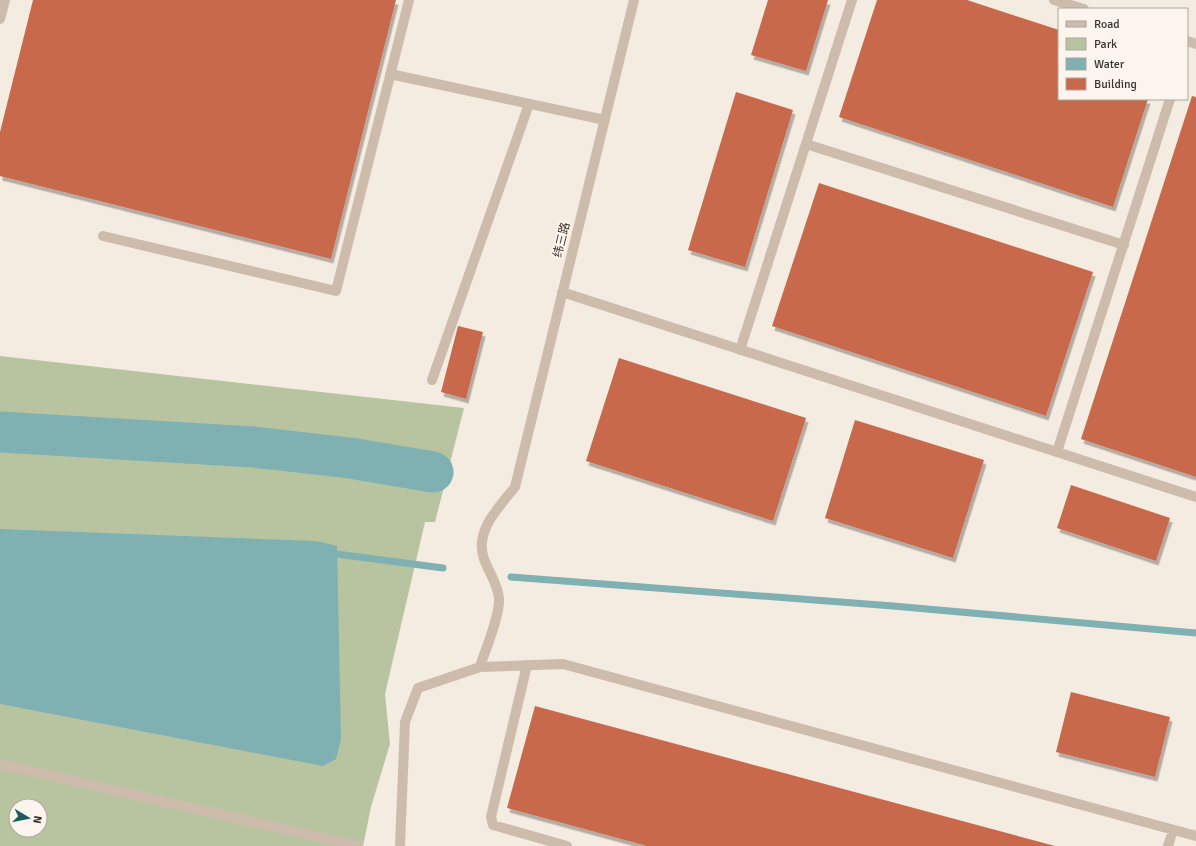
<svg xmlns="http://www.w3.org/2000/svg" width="1196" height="846" font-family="Signika,'Noto Sans SC',sans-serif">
  <defs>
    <filter id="shadow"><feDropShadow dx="2.5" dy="4.5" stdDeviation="0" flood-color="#0004"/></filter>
  </defs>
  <rect width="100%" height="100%" fill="#f4ebe1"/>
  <path fill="#b8c4a0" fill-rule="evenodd" d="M 0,356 L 464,408 L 435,522 L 425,522 L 385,694 L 390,744 L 371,807 L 363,846 L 0,846 ZM 16,806 L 40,806 L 40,830 L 16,830 Z"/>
  <path fill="#7fb0b2" d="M 0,529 L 316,541 L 337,546 L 341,739 L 336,759 L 323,766 L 0,704 Z"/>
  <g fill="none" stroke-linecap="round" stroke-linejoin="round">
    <path stroke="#7fb0b2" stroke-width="7" d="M 329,553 L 443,568
      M 511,577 L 893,606 L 1196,633"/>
    <path stroke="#7fb0b2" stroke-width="41" d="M 0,432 L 254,447 L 350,458 L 433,472"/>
  </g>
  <path fill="#c8694b" filter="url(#shadow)" d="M 33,0 L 396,0 L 331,259 L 0,176 L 0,132 Z
    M 768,0 L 828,0 L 806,71 L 751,55 Z
    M 877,0 L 967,0 L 1059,30 L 1059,99 L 1148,99 L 1113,207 L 839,117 Z
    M 736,92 L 793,110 L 745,267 L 688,250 Z
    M 1192,96 L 1196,97 L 1196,477 L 1081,439 Z
    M 819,183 L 1093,272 L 1046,416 L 772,326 Z
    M 458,326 L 483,332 L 466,399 L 441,392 Z
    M 619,358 L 806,418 L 773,521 L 586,461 Z
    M 855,420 L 984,460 L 953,558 L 825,518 Z
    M 1071,485 L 1170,518 L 1156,561 L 1057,528 Z
    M 1071,692 L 1170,717 L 1155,777 L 1056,752 Z
    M 535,706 L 1055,846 L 647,846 L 507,808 Z"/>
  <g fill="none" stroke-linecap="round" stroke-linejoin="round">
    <path stroke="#cdbbac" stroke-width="10" d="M 1054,0 L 1084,9
      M 0,19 L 5,0
      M 1187,41 L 1196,44
      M 390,74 L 605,120
      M 806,144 L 1124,245
      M 103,236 L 336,291 L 409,0
      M 562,292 L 1196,497
      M 740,350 L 852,0
      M 432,380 L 529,104
      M 1057,452 L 1170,99
      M 527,665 L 491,817 L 493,825 L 567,846
      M 480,667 C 485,650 500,616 499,599 C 498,584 489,573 484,559 C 474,531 499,507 515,487 L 634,0
      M 0,764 L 358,846
      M 400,846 L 405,722 L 418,688 L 480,667 L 563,664 L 1196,836
      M 1168,846 L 1173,830"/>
  </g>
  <g text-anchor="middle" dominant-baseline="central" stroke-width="3.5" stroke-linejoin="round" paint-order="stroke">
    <g font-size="12" fill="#3b302b" stroke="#fbf5ee">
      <text transform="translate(562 240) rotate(-76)">纬三路</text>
    </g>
  </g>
  <rect x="1058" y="8" width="130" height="92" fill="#fbf5ee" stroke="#aea6a0"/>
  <rect x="1066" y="21" width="20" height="6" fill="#cdbbac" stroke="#aea6a0"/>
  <text x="1094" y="28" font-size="12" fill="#3b302b">Road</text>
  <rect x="1066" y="38" width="20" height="12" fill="#b8c4a0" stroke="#aea6a0"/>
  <text x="1094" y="48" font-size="12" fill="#3b302b">Park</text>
  <rect x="1066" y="58" width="20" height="12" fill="#7fb0b2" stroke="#aea6a0"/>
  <text x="1094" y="68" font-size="12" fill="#3b302b">Water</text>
  <rect x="1066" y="78" width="20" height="12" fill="#c8694b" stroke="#aea6a0"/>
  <text x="1094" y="88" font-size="12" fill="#3b302b">Building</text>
  <g transform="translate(28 818) rotate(100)"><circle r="19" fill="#fbf5ee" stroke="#aea6a0"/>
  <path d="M0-3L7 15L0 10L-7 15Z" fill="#1f5a5e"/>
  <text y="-6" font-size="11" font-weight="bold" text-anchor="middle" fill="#3b302b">N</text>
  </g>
</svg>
